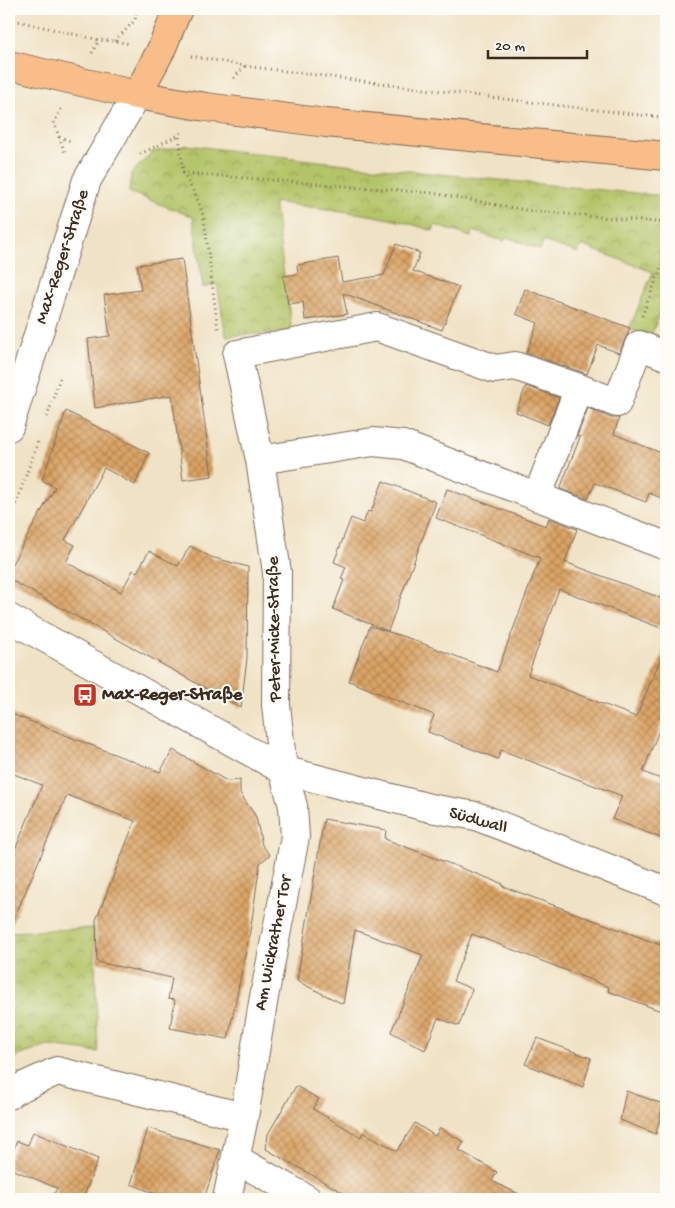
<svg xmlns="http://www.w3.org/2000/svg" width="675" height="1208" font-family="'Gochi Hand',sans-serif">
  <defs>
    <pattern id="park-crowns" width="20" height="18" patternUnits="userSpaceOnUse" patternTransform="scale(1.25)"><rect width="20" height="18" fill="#b4c467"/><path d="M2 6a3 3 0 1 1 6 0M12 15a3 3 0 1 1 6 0" fill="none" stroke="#949f54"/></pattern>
    <pattern id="building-cross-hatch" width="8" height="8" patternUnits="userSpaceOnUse" patternTransform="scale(1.25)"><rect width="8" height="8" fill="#dba465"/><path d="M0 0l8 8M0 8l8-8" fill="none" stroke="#b38653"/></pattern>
  </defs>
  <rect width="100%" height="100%" fill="#fdfcf7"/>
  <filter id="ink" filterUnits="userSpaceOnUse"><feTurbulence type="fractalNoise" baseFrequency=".02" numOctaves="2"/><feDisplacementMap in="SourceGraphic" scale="10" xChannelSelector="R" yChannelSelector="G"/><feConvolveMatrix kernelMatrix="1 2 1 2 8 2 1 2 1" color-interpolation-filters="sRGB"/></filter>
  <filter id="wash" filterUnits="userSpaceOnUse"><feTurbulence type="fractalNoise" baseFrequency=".0096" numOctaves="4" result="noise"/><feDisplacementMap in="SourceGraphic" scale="20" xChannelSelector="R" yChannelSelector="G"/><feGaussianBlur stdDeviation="1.12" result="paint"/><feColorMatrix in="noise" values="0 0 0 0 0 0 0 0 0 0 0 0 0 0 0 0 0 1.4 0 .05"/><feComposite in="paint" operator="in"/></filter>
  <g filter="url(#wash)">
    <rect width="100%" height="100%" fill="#f0e2c4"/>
    <path fill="url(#park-crowns)" stroke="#787742" d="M 188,145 C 347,166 507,181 666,196 L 666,297 L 651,336 L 629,329 L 653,272 L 581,245 L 578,253 L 543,241 L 540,250 L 507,237 L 504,241 L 473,231 L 471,237 L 435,225 L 433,231 C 382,213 327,210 274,202 L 292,332 L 226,336 L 217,284 L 203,288 L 193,217 L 129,192 L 131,174 L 152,152 Z
      M 94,928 L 98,1052 L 48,1046 L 9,1059 L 9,932 Z"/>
    <g id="blocks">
      <path fill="url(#building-cross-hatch)" d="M 396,244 L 420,253 L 413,271 L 459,287 L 442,330 L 343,293 L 347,314 L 305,320 L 303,302 L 288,304 L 283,276 L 298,274 L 297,265 L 338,258 L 342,282 L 384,275 Z
        M 182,259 L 212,476 L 183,480 L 172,395 L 95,408 L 88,339 L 110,336 L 104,295 L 141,290 L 137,265 Z
        M 525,289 L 630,328 L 619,353 L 598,345 L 587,374 L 526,353 L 538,323 L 516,314 Z
        M 526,386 L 559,398 L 548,425 L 516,412 Z
        M 588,408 L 611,418 L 619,418 L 614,434 L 666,455 L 666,500 L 649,493 L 646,502 L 595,483 L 588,499 L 560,489 L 580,437 L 577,436 Z
        M 66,411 L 149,453 L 135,485 L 104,468 L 65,540 L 75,545 L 66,562 L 121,592 L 133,570 L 137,572 L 149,551 L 178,566 L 190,546 L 211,557 L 248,567 L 247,658 L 241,708 L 9,579 L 9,569 L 55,487 L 42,480 Z
        M 383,481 L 436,502 L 388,631 L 333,609 L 344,580 L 341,579 L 346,567 L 334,562 L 351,518 L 363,523 L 368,511 L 371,512 Z
        M 447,489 L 546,526 L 549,518 L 577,529 L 565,562 L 666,600 L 666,630 L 559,589 L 528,675 L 636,717 L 666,646 L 666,712 L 643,772 L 666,781 L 666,840 L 612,819 L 622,796 L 501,750 L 498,759 L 428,732 L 434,715 L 349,681 L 370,626 L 411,639 L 497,672 L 540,558 L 436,518 Z
        M 9,713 L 160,772 L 173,750 L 227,781 L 240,780 L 240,793 L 256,817 L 262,845 L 270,855 L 260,863 L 251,926 L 228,1039 L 170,1028 L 175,1000 L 168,999 L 172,978 L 97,962 L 96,920 L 135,821 L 67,795 L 9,930 L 9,864 L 42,785 L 9,772 Z
        M 324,819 L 386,830 L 385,839 L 503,884 L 502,886 L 666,947 L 666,1013 L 608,991 L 609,987 L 472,934 L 453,981 L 472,989 L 459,1026 L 438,1018 L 425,1050 L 391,1032 L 423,955 L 355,930 L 343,1004 L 297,981 Z
        M 537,1038 L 591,1058 L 583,1087 L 525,1064 Z
        M 296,1086 L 319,1099 L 313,1109 L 361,1137 L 363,1132 L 397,1151 L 415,1123 L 435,1136 L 440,1128 L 464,1142 L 459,1150 L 497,1172 L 492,1181 L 529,1199 L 354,1199 L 266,1149 L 268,1134 Z
        M 626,1091 L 663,1104 L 656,1134 L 620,1120 Z
        M 148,1128 L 220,1150 L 204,1199 L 155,1199 L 156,1194 L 131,1184 Z
        M 33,1132 L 98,1159 L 83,1199 L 52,1199 L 57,1188 L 9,1168 L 9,1160 L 17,1141 L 28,1145 Z"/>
    </g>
  </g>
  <g filter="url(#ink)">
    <use href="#blocks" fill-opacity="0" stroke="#7a6a58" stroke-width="1"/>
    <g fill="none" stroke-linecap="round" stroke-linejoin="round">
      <defs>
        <path id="minor" d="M 9,427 L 87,180 L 137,95
          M 260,460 L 373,442 L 403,445 L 666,546
          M 537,497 L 579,388 L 617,403 L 639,345 L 666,356
          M 9,618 L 283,770 L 430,808 L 476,816 L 666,891
          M 9,1095 L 9,1093 L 57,1071 L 244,1117
          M 236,1159 L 307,1199
          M 227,1199 L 244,1117 L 264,997 L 295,837 L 293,806 L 283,770 L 276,705 L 277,572 L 260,460 L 237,354 L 377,327 L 495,369 L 515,366 L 579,388"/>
        <path id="major" d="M 9,65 L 137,95 L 206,107 L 326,123 L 666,156
          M 137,95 L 161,50 L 178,9"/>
      </defs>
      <use href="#minor" stroke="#7a6a58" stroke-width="30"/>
      <use href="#major" stroke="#7a6a58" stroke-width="30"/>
      <path stroke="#7a6a58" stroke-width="3" stroke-dasharray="1 4" stroke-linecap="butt" d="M 9,19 L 99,40 L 115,41 L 130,44
        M 115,41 L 135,20 L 137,9
        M 92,53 L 99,40
        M 191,56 L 245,66 L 504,99 L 666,118
        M 234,78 L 245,66
        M 61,109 L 54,123 L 65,153
        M 181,133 L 179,135 L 183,173 L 432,193 L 525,210 L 666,223
        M 59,137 L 73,142
        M 140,154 L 179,135
        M 183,173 L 196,196 L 204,218 L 218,330
        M 642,316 L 666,255
        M 47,417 L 60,378
        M 9,523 L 38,442"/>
      <use href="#minor" stroke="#fff" stroke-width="28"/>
      <use href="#major" stroke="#f8bd89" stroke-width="28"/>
    </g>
  </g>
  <defs>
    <symbol id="bus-square" viewBox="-11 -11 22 22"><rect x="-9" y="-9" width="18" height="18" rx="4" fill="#c8321e" stroke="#fdfcf7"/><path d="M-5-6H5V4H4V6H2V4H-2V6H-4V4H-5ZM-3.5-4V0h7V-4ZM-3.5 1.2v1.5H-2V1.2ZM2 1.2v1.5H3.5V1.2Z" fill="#fff"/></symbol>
  </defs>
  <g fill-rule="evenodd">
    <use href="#bus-square" x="71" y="681" width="28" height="28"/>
  </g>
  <g text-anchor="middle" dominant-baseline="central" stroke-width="4" stroke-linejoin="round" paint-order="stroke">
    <g font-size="18" fill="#3b2a1e" stroke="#fdfcf7">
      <text transform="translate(63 257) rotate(-72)">Max-Reger-Straße</text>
      <text transform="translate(275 629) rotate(-91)">Peter-Micke-Straße</text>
      <text transform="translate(478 821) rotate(16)">Südwall</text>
      <text transform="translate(274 943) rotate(-79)">Am Wickrather Tor</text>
    </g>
    <g font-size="18" font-weight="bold" fill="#3b2a1e" stroke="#fdfcf7" text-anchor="start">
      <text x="102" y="695">Max-Reger-Straße</text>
    </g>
  </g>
  <rect width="675" height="1208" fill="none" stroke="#fdfcf7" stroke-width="30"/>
  <path d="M488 50v8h99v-8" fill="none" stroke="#3b2a1e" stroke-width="2.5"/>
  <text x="495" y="50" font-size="15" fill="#3b2a1e" stroke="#fdfcf7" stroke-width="4" paint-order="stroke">20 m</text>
</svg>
